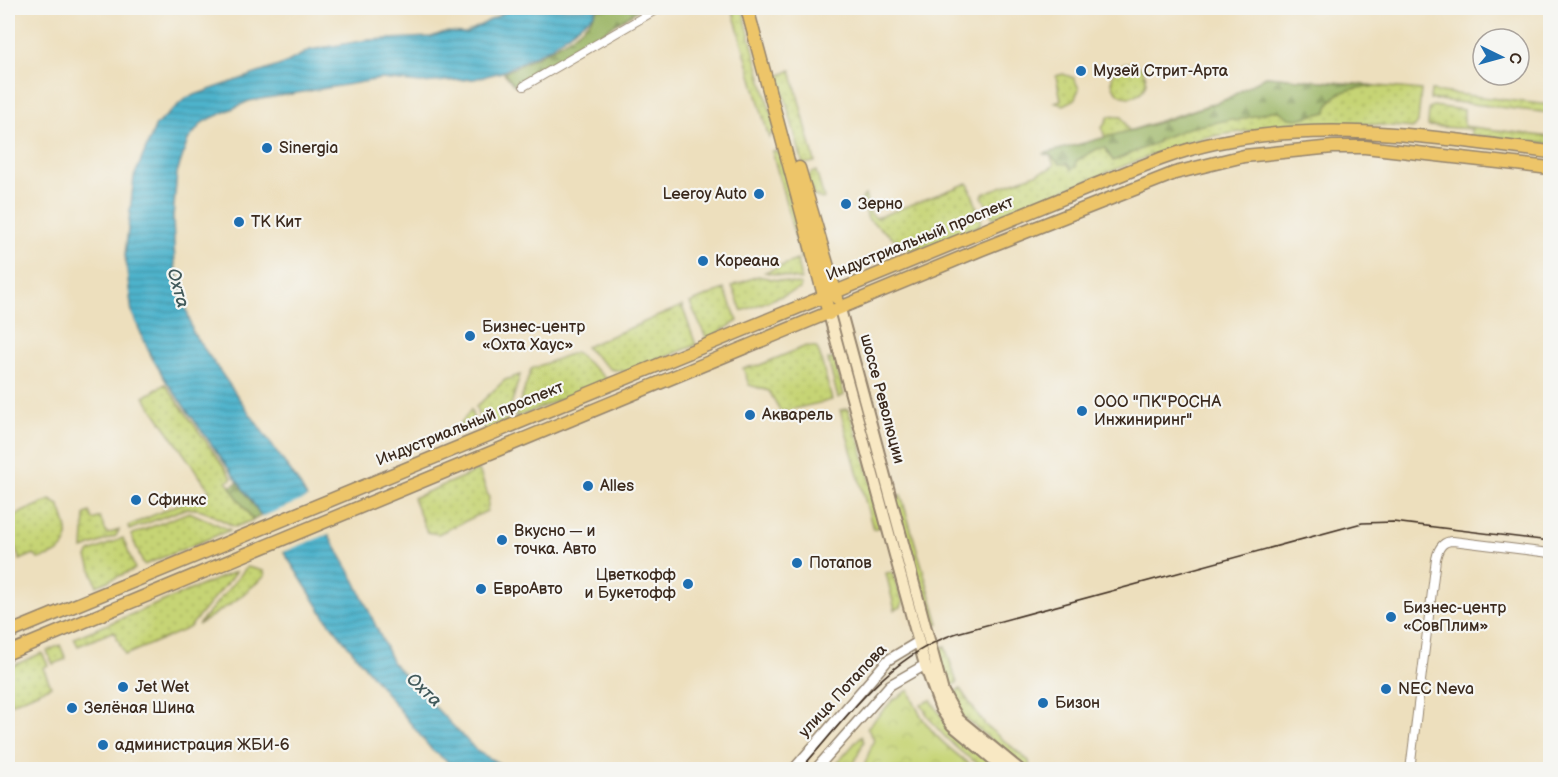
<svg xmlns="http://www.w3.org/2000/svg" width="1558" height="777" font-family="'Balsamiq Sans',sans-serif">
  <defs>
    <pattern id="grass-dots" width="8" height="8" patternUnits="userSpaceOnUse" patternTransform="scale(1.5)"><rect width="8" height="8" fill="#c6d475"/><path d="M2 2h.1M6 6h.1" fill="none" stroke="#abb665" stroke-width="1.8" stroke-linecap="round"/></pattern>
    <pattern id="forest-firs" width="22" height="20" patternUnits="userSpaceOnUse" patternTransform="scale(1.5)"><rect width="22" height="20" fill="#9cb666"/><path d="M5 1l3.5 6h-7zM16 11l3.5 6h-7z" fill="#809453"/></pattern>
    <pattern id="park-crowns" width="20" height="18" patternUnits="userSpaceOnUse" patternTransform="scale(1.5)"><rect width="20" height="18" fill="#c6d475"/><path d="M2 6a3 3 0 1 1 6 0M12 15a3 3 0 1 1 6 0" fill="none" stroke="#abb665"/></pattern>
    <pattern id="water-rules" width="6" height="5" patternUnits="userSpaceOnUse" patternTransform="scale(1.5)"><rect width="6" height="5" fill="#4eb3cc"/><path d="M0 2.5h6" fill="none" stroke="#4292a5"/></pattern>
  </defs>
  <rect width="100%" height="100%" fill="#f6f6f2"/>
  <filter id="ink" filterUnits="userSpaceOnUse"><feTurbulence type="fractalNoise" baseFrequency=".0167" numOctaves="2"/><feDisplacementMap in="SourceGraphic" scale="12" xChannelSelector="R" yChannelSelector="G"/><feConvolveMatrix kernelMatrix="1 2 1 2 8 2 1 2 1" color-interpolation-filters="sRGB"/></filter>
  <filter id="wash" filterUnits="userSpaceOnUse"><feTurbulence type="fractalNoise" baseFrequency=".008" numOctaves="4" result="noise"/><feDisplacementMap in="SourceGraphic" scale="24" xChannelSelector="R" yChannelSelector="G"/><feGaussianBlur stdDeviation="1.35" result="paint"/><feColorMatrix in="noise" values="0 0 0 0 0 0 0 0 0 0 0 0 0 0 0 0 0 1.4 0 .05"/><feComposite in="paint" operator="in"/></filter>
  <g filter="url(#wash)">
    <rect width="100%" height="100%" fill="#eddfbd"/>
    <path fill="url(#grass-dots)" stroke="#807f4a" stroke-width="1.5" d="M 732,8 L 742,8 L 775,128 L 769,138 Z
      M1112 80a17 17 0 1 1 34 0a17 17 0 1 1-34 0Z
      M 791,70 L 815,162 L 803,164 L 779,76 Z
      M 1063,74 L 1074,78 L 1079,89 L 1074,100 L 1064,105 L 1055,102 L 1061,100 L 1056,76 Z
      M 1266,76 L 1421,90 L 1418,123 L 1414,128 L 1368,124 L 1295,124 L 1206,137 L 1167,149 L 993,218 L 982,196 L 984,193 L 1049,169 L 1054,165 L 1050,155 L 1043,154 L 1105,138 L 1102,128 L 1109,116 L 1122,117 L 1129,131 L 1227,99 Z
      M 1431,91 L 1550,105 L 1550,113 L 1430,99 Z
      M 1433,106 L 1464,110 L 1464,126 L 1550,137 L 1550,144 L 1471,135 L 1471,129 L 1428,126 L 1429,108 Z
      M 772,151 L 780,152 L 808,257 L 801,259 Z
      M 816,171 L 824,198 L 822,199 L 814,196 L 807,181 L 811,173 Z
      M 968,183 L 981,218 L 980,225 L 937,243 L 909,250 L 868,219 L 862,199 L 865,195 L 870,213 L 876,218 Z
      M 797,260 L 801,280 L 765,272 Z
      M 758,276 L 801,285 L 800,289 L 742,311 L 732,286 Z
      M 724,289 L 738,321 L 707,340 L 690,303 Z
      M 682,306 L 696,345 L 627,372 L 610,369 L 585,347 Z
      M 806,346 L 816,347 L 819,352 L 832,400 L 781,412 L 769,391 L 749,385 L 743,368 L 760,365 Z
      M 575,352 L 608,380 L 515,418 L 531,369 Z
      M 834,358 L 844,395 L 838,398 L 828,360 Z
      M 520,375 L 506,422 L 487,429 L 482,427 L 476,407 L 505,380 Z
      M 165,384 L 232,478 L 227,482 L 253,520 L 235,527 L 202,510 L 187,508 L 129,530 L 128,526 L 210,491 L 144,397 Z
      M 848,409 L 862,449 L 880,517 L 880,527 L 873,529 L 840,410 Z
      M 471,410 L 475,425 L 452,434 Z
      M 479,470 L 489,498 L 487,511 L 438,534 L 427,532 L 413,498 Z
      M 901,495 L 939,624 L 929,627 L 896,503 L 896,497 Z
      M 50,500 L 59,505 C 70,533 76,552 38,559 L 34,554 L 20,560 L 8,530 L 8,518 Z
      M 90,512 L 93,520 L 100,517 L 107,534 L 119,530 L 116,536 L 83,549 L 85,514 Z
      M 189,512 L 230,530 L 144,565 L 131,535 Z
      M 123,538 L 135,569 L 97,586 L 87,557 L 90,552 Z
      M 247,567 L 264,571 L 265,576 L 235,601 L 198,625 Z
      M 237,571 L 189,628 L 125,655 L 114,631 L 78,646 L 74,638 Z
      M 892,572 L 903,602 L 901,607 L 895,610 L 886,573 Z
      M 60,645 L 66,659 L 53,664 L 47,651 Z
      M 945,646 L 957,683 L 947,687 L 936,650 Z
      M 42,653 L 48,665 L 43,668 L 51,686 L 10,704 L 8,668 Z
      M 960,689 L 985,725 L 1029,761 L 1030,769 L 1026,769 L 961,715 L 949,694 Z
      M 931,700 L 950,730 L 998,769 C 971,769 933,728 921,704 Z"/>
    <path fill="url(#forest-firs)" stroke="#6c7042" stroke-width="1.5" d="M 598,8 L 641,8 L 541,71 L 514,85 L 504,73 C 532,59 584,37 598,8 Z
      M 1266,76 L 1375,86 C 1356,88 1330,89 1327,112 L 1297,119 L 1289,118 L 1279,111 L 1272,111 L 1235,121 L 1232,119 L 1188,128 L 1158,140 L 1158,142 L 1113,161 L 1105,148 L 1097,149 L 1076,161 L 1076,167 L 1071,169 L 1067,163 L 1060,164 L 1050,155 L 1043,154 L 1151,125 L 1227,99 Z
      M 238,482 L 261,516 L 253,520 L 230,487 Z"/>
    <path fill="url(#park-crowns)" stroke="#807f4a" stroke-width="1.5" d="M 909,690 C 921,727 946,747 976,769 L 863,769 L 874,739 L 867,728 L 893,700 Z
      M 861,736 L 864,741 L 852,768 L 846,764 L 841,769 L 832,769 Z"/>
    <path fill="url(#water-rules)" stroke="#446e75" stroke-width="1.5" d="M 513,8 L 597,8 L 594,14 L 550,48 L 502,72 L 474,79 L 421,83 L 381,79 L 249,101 L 203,122 L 188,140 L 177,173 L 173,217 L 175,266 L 193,333 L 298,482 L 355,581 L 393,663 L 478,752 L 502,765 L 511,765 L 519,769 L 457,769 L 431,749 L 325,617 L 251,500 L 166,381 L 151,356 L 132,313 L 125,255 L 134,177 L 156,125 L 186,98 L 284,64 L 310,50 L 367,40 L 431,37 L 445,32 L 466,33 Z"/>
    <path fill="#eddfbd" d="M 310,497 L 331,533 L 281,553 L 259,518 Z"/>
  </g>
  <g filter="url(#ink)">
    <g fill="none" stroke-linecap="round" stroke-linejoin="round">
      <defs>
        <path id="minor" d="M 347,8 L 353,8
          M 524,86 L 659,8
          M 1410,770 L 1436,559 C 1438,549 1442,541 1453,541 L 1550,553"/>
        <path id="tertiary" d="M 793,770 L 888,660 L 918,642
          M 815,770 L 890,685 L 925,665"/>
        <path id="secondary" d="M 840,309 L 943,692 L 958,719 L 1020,770
          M 829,314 L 925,665 L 941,709 L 952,725 L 1006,770"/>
        <path id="primary" d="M 747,8 L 829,314
          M 799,168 L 837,298
          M 8,633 L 1090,187 C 1131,171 1172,152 1215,143 C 1327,119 1439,138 1550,152
          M 8,653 L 982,249 L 1175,173 L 1244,156 L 1333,147 L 1365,147 L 1550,168"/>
      </defs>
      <use href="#minor" stroke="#94846e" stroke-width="10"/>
      <use href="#tertiary" stroke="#94846e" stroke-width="12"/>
      <use href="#secondary" stroke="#94846e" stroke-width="14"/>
      <use href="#primary" stroke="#94846e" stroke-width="15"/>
      <use href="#minor" stroke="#fff" stroke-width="8"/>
      <use href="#tertiary" stroke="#fff" stroke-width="9"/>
      <use href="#secondary" stroke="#f8e8c3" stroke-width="10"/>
      <use href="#primary" stroke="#edc569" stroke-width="12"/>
      <path stroke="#3b2a1e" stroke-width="1.5" d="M 800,770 C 847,717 888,656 957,633 L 1362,523 L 1393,522 L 1550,541"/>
    </g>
  </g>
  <g fill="#1f6fb2" stroke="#f6f6f2" stroke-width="2">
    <circle cx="1081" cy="71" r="6"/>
    <circle cx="267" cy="148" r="6"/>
    <circle cx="759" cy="194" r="6"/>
    <circle cx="846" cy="204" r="6"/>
    <circle cx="239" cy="222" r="6"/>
    <circle cx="703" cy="261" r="6"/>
    <circle cx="470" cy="336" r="6"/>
    <circle cx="1082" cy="411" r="6"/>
    <circle cx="750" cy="415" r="6"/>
    <circle cx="588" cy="486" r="6"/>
    <circle cx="136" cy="500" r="6"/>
    <circle cx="502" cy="540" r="6"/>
    <circle cx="797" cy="563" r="6"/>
    <circle cx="688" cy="584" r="6"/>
    <circle cx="481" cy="589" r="6"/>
    <circle cx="1391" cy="617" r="6"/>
    <circle cx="123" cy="687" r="6"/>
    <circle cx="1386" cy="689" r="6"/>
    <circle cx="1043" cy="703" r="6"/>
    <circle cx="72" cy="708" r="6"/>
    <circle cx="103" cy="745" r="6"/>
  </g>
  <g text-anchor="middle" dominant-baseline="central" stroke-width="4.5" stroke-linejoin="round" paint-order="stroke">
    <g font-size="16" fill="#3b2a1e" stroke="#f6f6f2" text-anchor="start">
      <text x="1093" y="71">Музей Стрит-Арта</text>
      <text x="279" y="148">Sinergia</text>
      <text x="747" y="194" text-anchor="end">Leeroy Auto</text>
      <text x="858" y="204">Зерно</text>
      <text x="251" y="222">ТК Кит</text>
      <text x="715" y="261">Кореана</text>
      <text x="482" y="327">Бизнес-центр<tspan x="482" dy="18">«Охта Хаус»</tspan></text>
      <text x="1094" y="402">ООО "ПК"РОСНА<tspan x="1094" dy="18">Инжиниринг"</tspan></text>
      <text x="762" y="415">Акварель</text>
      <text x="600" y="486">Alles</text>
      <text x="148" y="500">Сфинкс</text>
      <text x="514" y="531">Вкусно — и<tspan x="514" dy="18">точка. Авто</tspan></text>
      <text x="809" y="563">Потапов</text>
      <text x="676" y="575" text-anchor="end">Цветкофф<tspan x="676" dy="18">и Букетофф</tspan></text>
      <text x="493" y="589">ЕвроАвто</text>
      <text x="1403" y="608">Бизнес-центр<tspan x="1403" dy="18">«СовПлим»</tspan></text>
      <text x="135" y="687">Jet Wet</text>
      <text x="1398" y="689">NEC Neva</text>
      <text x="1055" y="703">Бизон</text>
      <text x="84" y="708">Зелёная Шина</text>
      <text x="115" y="745">администрация ЖБИ-6</text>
    </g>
    <g font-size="16" fill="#3b2a1e" stroke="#f6f6f2">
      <text transform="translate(920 239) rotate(-22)">Индустриальный проспект</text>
      <text transform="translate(882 399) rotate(75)">шоссе Революции</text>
      <text transform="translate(470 424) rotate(-22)">Индустриальный проспект</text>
      <text transform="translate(843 691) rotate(-47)">улица Потапова</text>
    </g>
    <g font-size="18" font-style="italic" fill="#425a5b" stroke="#f6f6f2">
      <text transform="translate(178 288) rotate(74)">Охта</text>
      <text transform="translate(424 690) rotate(43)">Охта</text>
    </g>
  </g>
  <rect width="1558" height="777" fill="none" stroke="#f6f6f2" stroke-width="30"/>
  <g transform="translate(1501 57) rotate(95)"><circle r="28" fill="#f6f6f2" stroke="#aba49d" stroke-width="1.5"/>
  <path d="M0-4.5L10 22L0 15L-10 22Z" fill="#1f6fb2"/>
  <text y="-9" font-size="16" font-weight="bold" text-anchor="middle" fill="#3b2a1e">С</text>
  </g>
</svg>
